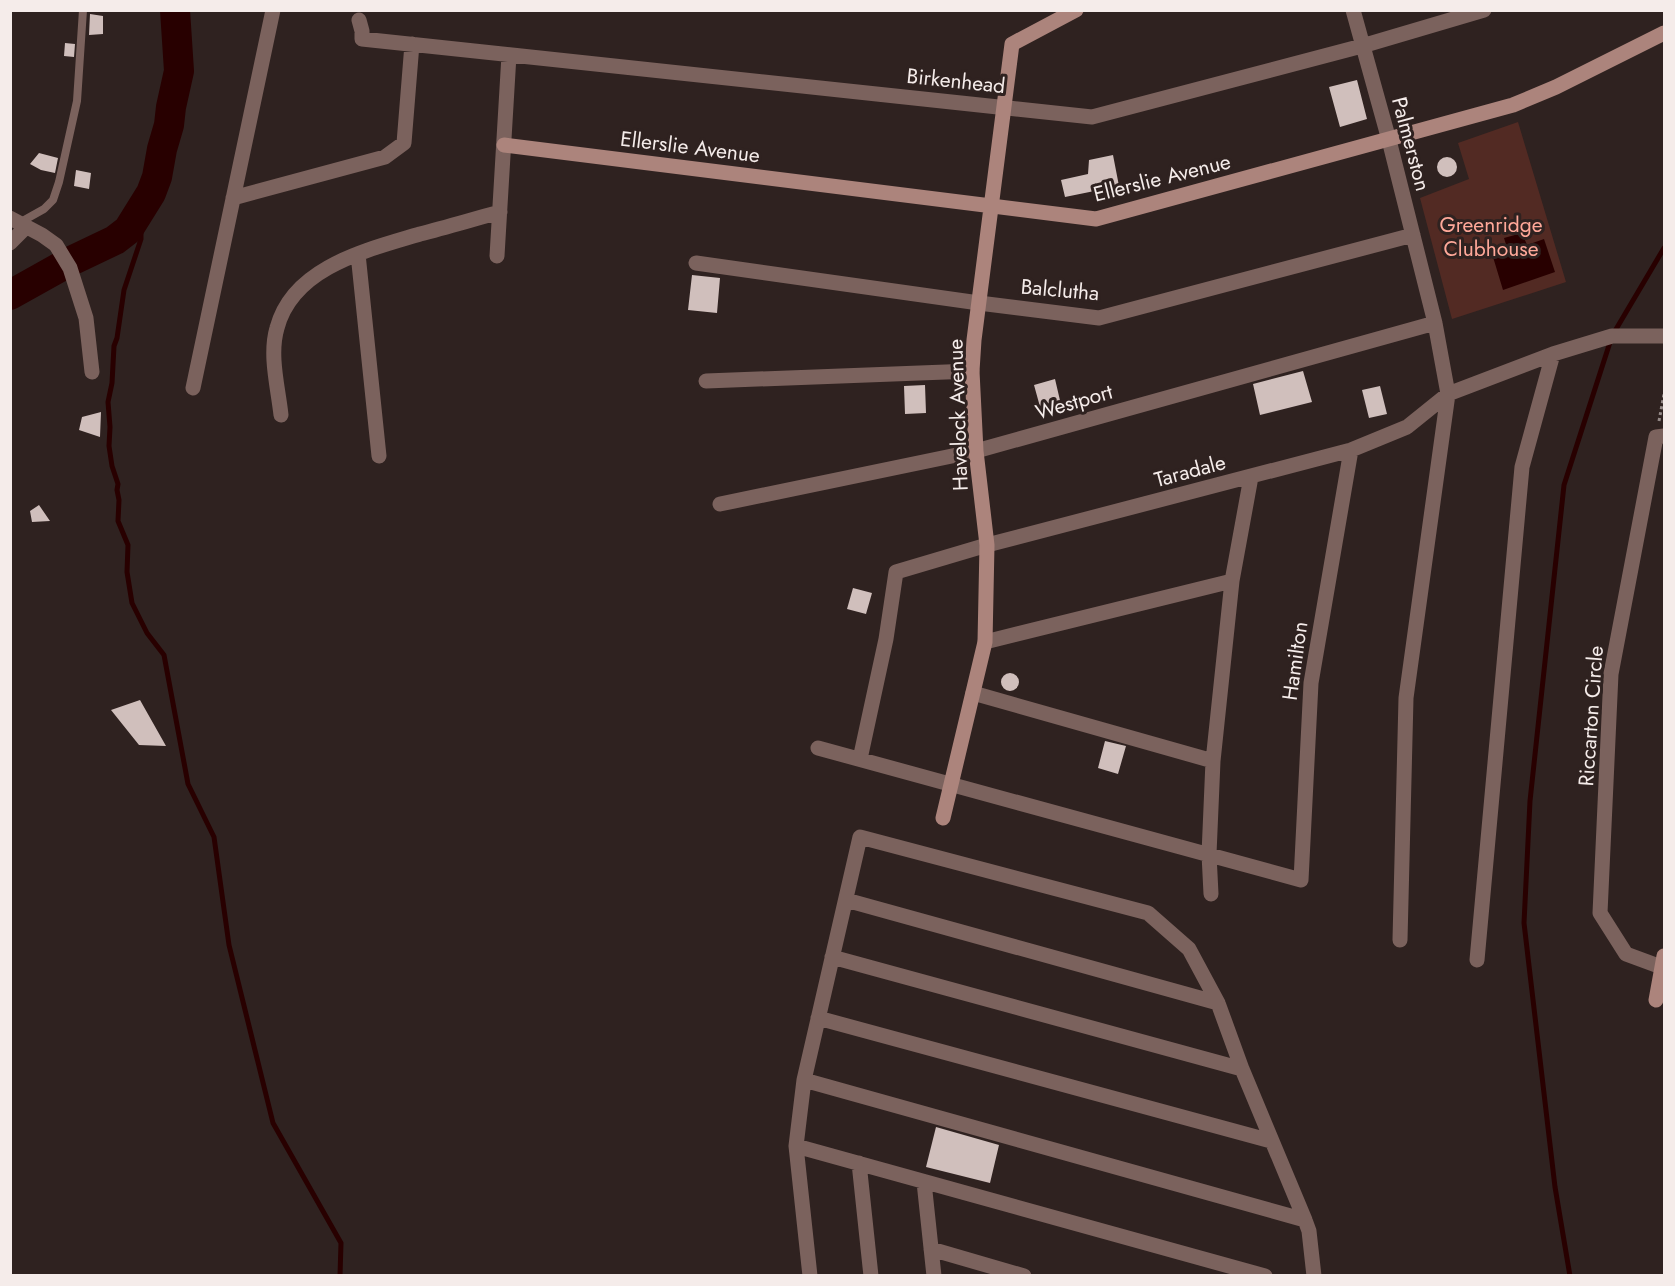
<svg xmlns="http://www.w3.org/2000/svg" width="1675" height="1286" font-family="Jost,sans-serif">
  <rect width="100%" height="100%" fill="#2f2220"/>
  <path fill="#522a23" d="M 1518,122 L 1566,282 L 1452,319 L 1420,198 L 1469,179 L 1458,143 Z"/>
  <path fill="#280000" d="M 1522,233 L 1527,245 L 1544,239 L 1555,272 L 1503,290 L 1493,257 L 1508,251 L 1504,238 Z"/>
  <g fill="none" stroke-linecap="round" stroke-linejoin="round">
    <path stroke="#280000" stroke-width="5" d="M 135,220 L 141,228 L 141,239 L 124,290 L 117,338 L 114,346 L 112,383 L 108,402 L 110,427 L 109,446 L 112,466 L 118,484 L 117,490 L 119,500 L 118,521 L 128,545 L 127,572 L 132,603 L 147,633 L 164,655 L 188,784 L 214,837 L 229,945 L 273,1123 L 341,1243 L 340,1276
      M 1570,1276 L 1555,1187 L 1524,923 L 1530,801 L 1564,485 L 1612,336 L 1664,248"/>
    <path stroke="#280000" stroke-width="30" d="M 10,295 L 71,261 L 115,240 L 128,230 L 151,193 L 157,177 L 162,149 L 169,125 L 171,107 L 179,71 L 175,10"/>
  </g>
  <path fill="#d0bfbc" d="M 90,14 L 103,16 L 103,34 L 89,35 Z
    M 65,43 L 75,44 L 74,57 L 64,56 Z
    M 1357,80 L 1367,119 L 1340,127 L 1329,87 Z
    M 39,153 L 58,158 L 55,173 L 41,170 L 30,164 Z
    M 1113,155 L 1119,186 L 1065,197 L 1061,180 L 1088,174 L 1089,160 Z
    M1437 167a10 10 0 1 1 20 0a10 10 0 1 1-20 0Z
    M 76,170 L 91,173 L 89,189 L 74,186 Z
    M 692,275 L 720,278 L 717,313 L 688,310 Z
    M 1303,371 L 1312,402 L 1260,415 L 1253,384 Z
    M 1055,379 L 1062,409 L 1042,414 L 1034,385 Z
    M 925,385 L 926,413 L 905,414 L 904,386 Z
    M 1380,386 L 1387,414 L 1369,418 L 1362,390 Z
    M 101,412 L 100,437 L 79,430 L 82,417 Z
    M 39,505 L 50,521 L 32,522 L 30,511 Z
    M 853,588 L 872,593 L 866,614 L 847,609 Z
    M1001 682a9 9 0 1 1 18 0a9 9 0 1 1-18 0Z
    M 140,700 L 166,746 L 139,745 L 111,710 Z
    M 1105,741 L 1126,746 L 1118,774 L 1098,768 Z
    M 936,1127 L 999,1145 L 990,1183 L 926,1167 Z"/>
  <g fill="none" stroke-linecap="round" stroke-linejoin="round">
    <path stroke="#958a88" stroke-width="3" stroke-dasharray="3 3" stroke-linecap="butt" d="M 1659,421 L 1664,394"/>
    <path stroke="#7b625d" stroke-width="8" d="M 19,223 L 44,209 L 53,200 L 59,182 L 77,101 L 83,10"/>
    <path stroke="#7b625d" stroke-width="15" d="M 1353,10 L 1389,140 L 1435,323 L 1448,394 L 1406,698 L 1400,940
      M 359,20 L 362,31 L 362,39 L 1092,117 L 1362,46 L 1484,10
      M 233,198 L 385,157 L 404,143 L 412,44
      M 10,218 L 42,235 L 56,245 L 70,268 L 86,318 L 92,372
      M 10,243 L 26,227
      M 358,254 L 379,456
      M 497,256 L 509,55
      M 696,263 L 979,303 L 1099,318 L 1413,235
      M 706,381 L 972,371
      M 193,388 L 273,10
      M 281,415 C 278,387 269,355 277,328 C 293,267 367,250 420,234 C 447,227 474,219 500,212
      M 1664,436 L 1656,437 L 1611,674 L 1600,913 L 1626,954 L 1664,968
      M 720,504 L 976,451 L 1435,323
      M 985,642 L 1232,581
      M 973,693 L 1213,761
      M 818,748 L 1301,880 L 1311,683 L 1351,450
      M 860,759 L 886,639 L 896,572 L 987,545 L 1351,450 L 1407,427 L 1448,394 L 1553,354 L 1612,336 L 1664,336
      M 1211,894 L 1209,854 L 1213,761 L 1232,581 L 1251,477
      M 846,900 L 1218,1003
      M 832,957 L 1242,1069
      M 1477,960 L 1522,467 L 1553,354
      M 818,1018 L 1271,1141
      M 804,1080 L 1305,1220
      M 796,1146 L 1265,1276
      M 859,1163 L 871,1276
      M 924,1182 L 934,1276
      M 931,1249 L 1024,1276
      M 810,1276 L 796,1146 L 804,1080 L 860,837 L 1148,913 L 1189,949 L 1218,1003 L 1242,1069 L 1305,1220 L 1309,1231 L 1314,1276"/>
    <path stroke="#ac847c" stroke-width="15" d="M 504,145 L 1096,219 L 1513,105 L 1556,87 L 1664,33
      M 943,818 L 985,642 L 987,545 L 976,451 L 972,371 L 974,340 L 1012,44 L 1076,10
      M 1656,1000 L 1664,956"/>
  </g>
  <g text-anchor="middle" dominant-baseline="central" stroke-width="6" stroke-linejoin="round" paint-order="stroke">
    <g font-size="21" fill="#f5ecea" stroke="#2f2220">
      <text transform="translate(956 81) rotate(6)">Birkenhead</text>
      <text transform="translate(1411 144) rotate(75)">Palmerston</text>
      <text transform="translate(690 147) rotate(7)">Ellerslie Avenue</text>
      <text transform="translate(1162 178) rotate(-14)">Ellerslie Avenue</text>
      <text transform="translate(1060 290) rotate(5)">Balclutha</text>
      <text transform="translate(1074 402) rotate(-16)">Westport</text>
      <text transform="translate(958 415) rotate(-92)">Havelock Avenue</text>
      <text transform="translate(1190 471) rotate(-15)">Taradale</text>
      <text transform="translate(1295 661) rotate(-82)">Hamilton</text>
      <text transform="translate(1591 716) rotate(-86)">Riccarton Circle</text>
    </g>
    <g font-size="21" fill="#ffa899" stroke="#2f2220">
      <text x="1491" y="225">Greenridge<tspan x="1491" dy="24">Clubhouse</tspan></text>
    </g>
  </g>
  <rect width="1675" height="1286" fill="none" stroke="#f5ecea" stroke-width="24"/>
</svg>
